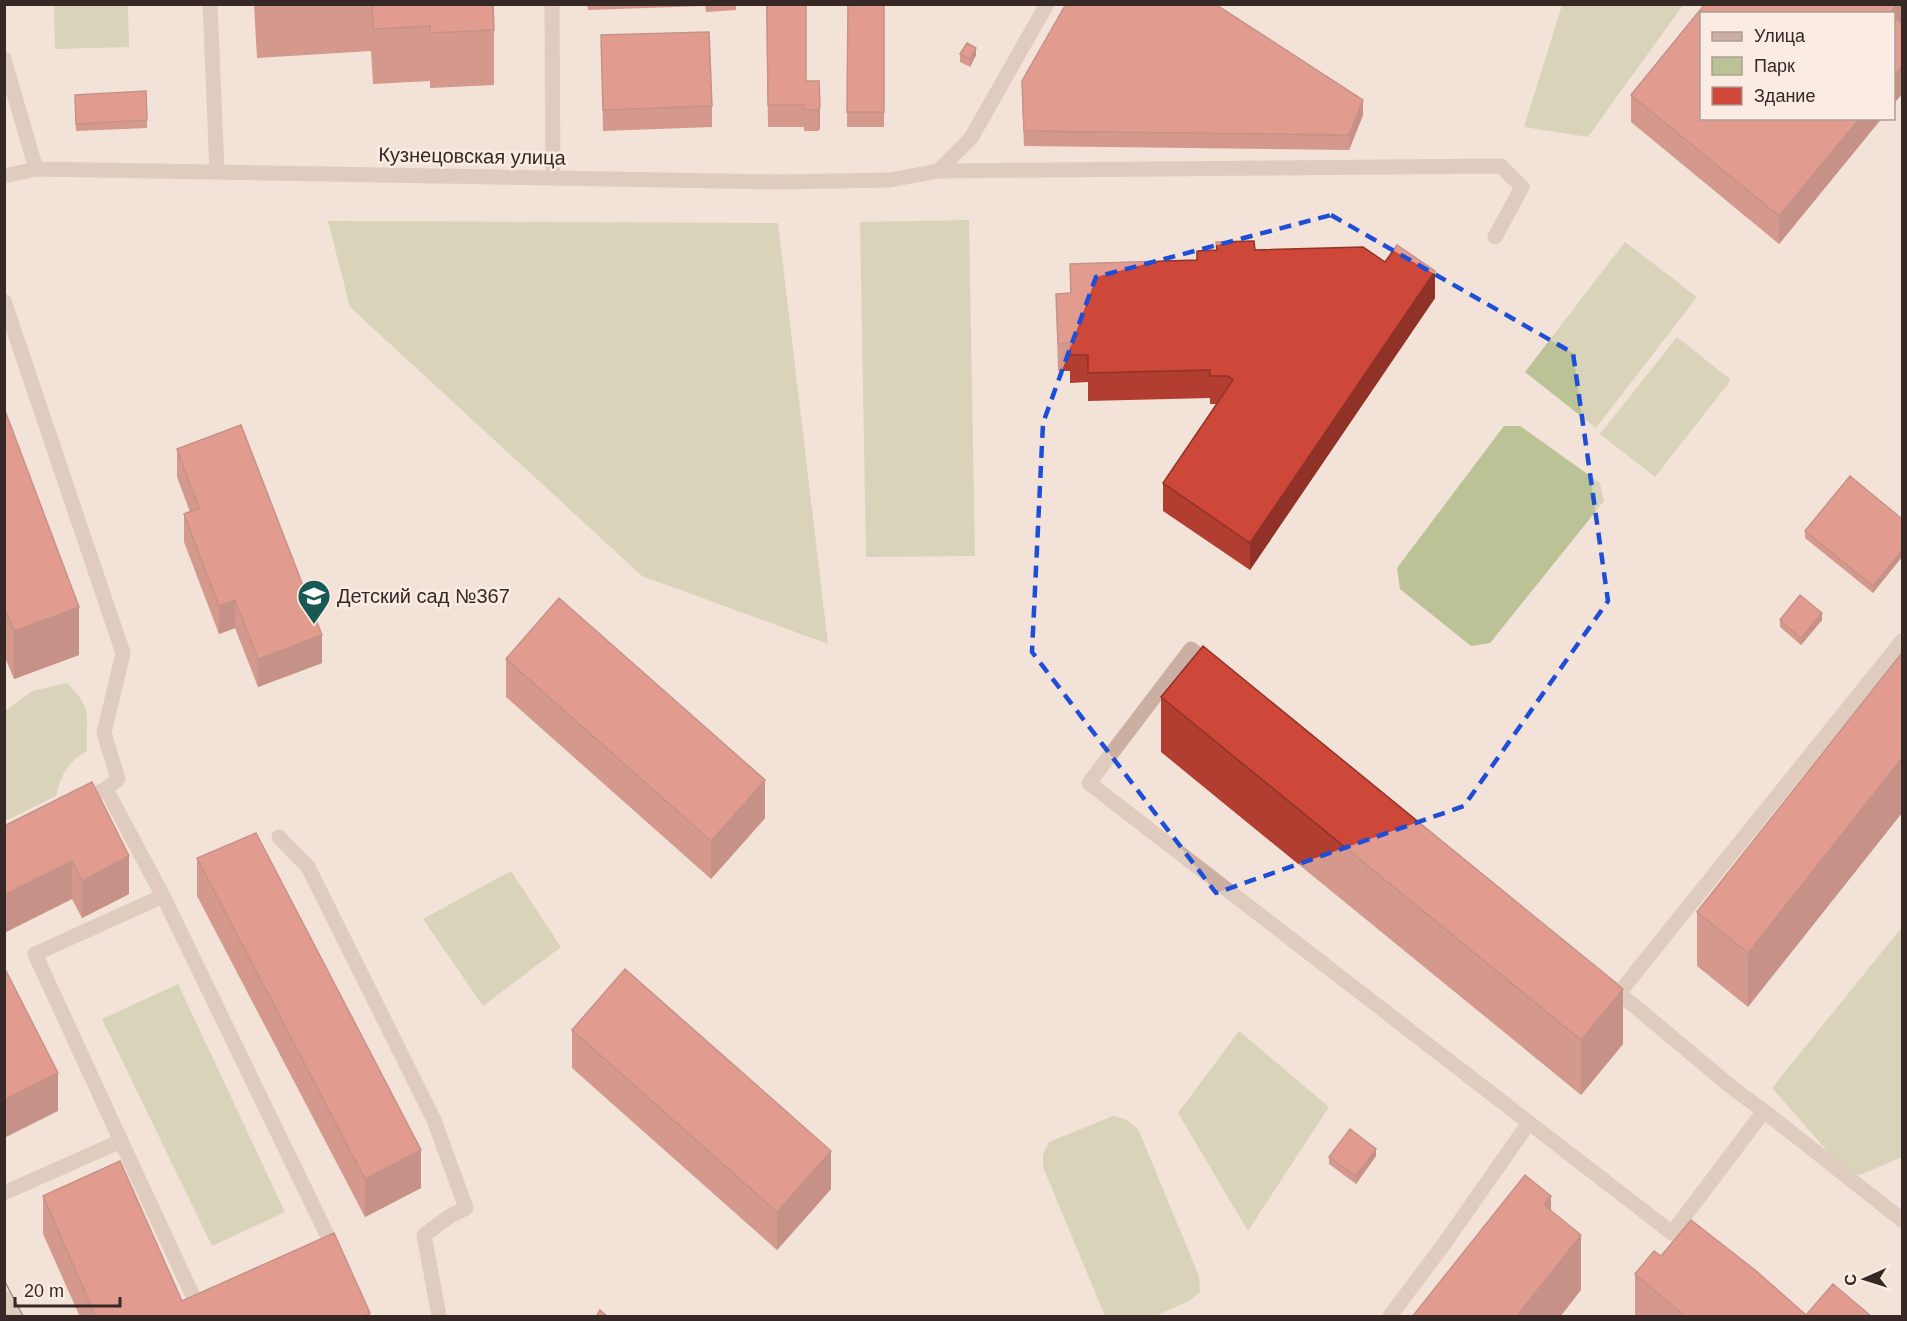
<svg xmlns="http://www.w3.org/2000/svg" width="1907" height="1321" font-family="Arial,sans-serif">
  <rect width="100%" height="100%" fill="#f3e2d7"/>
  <path fill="#bac296" d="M 54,5 L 128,5 L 129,47 L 55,49 Z
    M 1562,5 L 1683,5 L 1588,137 L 1524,127 Z
    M 969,220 L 975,556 L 866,557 L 860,222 Z
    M 328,221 L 778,223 L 828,644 L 642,576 L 350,307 Z
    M 1625,242 L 1697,297 L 1596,428 L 1525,372 Z
    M 1677,337 L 1731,380 L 1655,477 L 1600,434 Z
    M 1504,426 L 1520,426 L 1600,483 L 1604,501 L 1490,643 L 1471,646 L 1400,589 L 1397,568 Z
    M 67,683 C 95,711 85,716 87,751 C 66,764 62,773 56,796 L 5,821 L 5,711 L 32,691 Z
    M 511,871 L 561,947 L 483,1006 L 423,919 Z
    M 1902,927 L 1902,1157 L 1860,1175 L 1843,1169 L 1772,1088 Z
    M 178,984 L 285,1212 L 212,1246 L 102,1019 Z
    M 1239,1031 L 1329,1107 L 1248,1231 L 1178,1113 Z
    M 1113,1116 L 1125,1119 L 1138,1129 L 1199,1276 L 1200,1292 L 1189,1301 L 1155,1316 L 1105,1316 L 1043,1167 L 1043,1155 L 1049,1142 Z"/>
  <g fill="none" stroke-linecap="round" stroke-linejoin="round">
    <path stroke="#cbafa2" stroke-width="15" d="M 210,4 L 217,172
      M 552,4 L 553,178
      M 4,59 L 36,169
      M 938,171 L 971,138 L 1047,4
      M 4,176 L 36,169 L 779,182 L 890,180 L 938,171 L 1501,166 L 1522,187 L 1495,237
      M 4,301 L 123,653 L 104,733 L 118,779 L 106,789 L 80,801
      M 1191,649 L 1619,993 L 1735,1090 L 1764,1111 L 1672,1233 L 1089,783 Z
      M 279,837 L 308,867 L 434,1120 L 466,1208 L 450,1216 L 424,1235 L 439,1316
      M 163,896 L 332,1245 L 325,1248
      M 1619,993 L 1902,641
      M 1764,1111 L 1902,1220
      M 121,1141 L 198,1307 L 205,1304
      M 4,1193 L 121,1141 L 35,954 L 163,896 L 106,789
      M 4,1298 L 14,1316
      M 1390,1316 L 1444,1244 L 1528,1124"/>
    <path stroke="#352825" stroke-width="1.5" d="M 4,1280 L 23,1316
      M 4,1316 L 5,1316"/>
  </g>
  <path fill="#b13e31" d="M 254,4 L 493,4 L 494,30 L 494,85 L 430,88 L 430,81 L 373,84 L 371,51 L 257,58 Z
    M 587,4 L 705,4 L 705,6 L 588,10 Z
    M 705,4 L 736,4 L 736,10 L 706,12 Z
    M 766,4 L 806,81 L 819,81 L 820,128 L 818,131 L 804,131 L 804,127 L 768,127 Z
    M 848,4 L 884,4 L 884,127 L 847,127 Z
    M 601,35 L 712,106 L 712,127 L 603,131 Z
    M 960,54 L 976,55 L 970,67 L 960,62 Z
    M 1631,95 L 1882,118 L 1779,244 L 1631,122 Z
    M 1022,96 L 1363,115 L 1349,150 L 1024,146 Z
    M 75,102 L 147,120 L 147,128 L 76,131 Z
    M 1255,250 L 1435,298 L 1250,570 L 1163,511 L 1163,483 L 1217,404 L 1210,404 L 1210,398 L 1088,401 L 1088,382 L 1070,383 L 1070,371 L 1058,371 L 1056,294 L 1070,293 L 1070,264 L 1197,260 L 1197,251 Z
    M 4,408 L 79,655 L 14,679 L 4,655 Z
    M 177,449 L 322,663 L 258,687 L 235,628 L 219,634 L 184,542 L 184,514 L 190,512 L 177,477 Z
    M 1902,519 L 1873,593 L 1805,538 L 1805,531 Z
    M 1780,620 L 1822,620 L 1801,645 L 1780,627 Z
    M 1902,653 L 1748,1007 L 1697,966 L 1697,912 Z
    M 506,659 L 765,818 L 711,879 L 506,697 Z
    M 1161,697 L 1623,1044 L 1581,1095 L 1161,752 Z
    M 92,782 L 129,894 L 82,918 L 72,899 L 4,933 Z
    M 197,858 L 421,1188 L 365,1217 L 197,896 Z
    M 572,1030 L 831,1189 L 777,1250 L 572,1068 Z
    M 1376,1156 L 1356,1184 L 1329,1164 L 1329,1157 Z
    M 43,1196 L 182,1301 L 370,1317 L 80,1317 L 43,1234 Z
    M 1661,1256 L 1806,1315 L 1872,1317 L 1635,1317 L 1635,1274 Z"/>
  <path fill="#903228" d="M 1897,4 L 1902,4 L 1902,25 L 1893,36 L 1893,14 L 1889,14 Z
    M 976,48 L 976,55 L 970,67 L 970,59 Z
    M 1902,66 L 1902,94 L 1893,105 L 1893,77 Z
    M 1363,100 L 1363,115 L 1349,150 L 1349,135 Z
    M 820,107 L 820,128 L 818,131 L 818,110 Z
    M 1860,118 L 1882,118 L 1779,244 L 1779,216 Z
    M 1435,271 L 1435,298 L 1250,570 L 1250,543 Z
    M 1902,550 L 1902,557 L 1873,593 L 1873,586 Z
    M 235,600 L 235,628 L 219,634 L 219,606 Z
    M 79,607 L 79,655 L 14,679 L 14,631 Z
    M 1822,613 L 1822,620 L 1801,645 L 1801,638 Z
    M 322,635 L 322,663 L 258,687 L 258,659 Z
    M 1902,758 L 1902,813 L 1748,1007 L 1748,953 Z
    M 765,780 L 765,818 L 711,879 L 711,841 Z
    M 129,856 L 129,894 L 82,918 L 82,881 Z
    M 72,861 L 72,899 L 4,933 L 4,895 Z
    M 1623,989 L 1623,1044 L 1581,1095 L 1581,1040 Z
    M 58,1073 L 58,1111 L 4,1138 L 4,1100 Z
    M 1376,1149 L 1376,1156 L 1356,1184 L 1356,1176 Z
    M 421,1150 L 421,1188 L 365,1217 L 365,1179 Z
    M 831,1151 L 831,1189 L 777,1250 L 777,1212 Z
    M 1551,1196 L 1551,1250 L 1544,1205 Z
    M 1581,1235 L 1581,1290 L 1560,1317 L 1516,1317 Z
    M 370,1313 L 370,1317 L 362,1317 Z"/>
  <path fill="#ce4839" stroke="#903228" stroke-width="1.5" d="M 372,4 L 493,4 L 494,30 L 430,33 L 430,26 L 373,29 Z
    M 767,4 L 806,4 L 806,81 L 819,81 L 820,107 L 818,110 L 804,110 L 804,105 L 768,105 Z
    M 848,4 L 884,4 L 884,112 L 847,112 Z
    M 1066,4 L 1215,4 L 1363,100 L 1349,135 L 1024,131 L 1022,81 Z
    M 1705,4 L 1897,4 L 1890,14 L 1701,14 L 1701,118 L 1860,118 L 1779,216 L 1631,95 Z
    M 1893,16 L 1902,24 L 1902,66 L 1893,77 Z
    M 709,32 L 712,106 L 603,110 L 601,35 Z
    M 967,43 L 976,48 L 970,59 L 960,54 Z
    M 146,91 L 147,120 L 76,124 L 75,95 Z
    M 1254,241 L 1255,250 L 1363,247 L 1385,262 L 1397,245 L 1435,271 L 1250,543 L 1163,483 L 1233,380 L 1228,376 L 1210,376 L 1210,370 L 1088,373 L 1088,355 L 1070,355 L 1070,343 L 1058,344 L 1056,294 L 1071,293 L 1070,264 L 1197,260 L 1197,251 L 1217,250 L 1216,242 Z
    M 4,408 L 79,607 L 14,631 L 4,607 Z
    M 241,425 L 322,635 L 258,659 L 235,600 L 219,606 L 184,514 L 199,508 L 177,449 Z
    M 1850,476 L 1902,519 L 1902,550 L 1873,586 L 1805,531 Z
    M 1800,595 L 1822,613 L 1801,638 L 1780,620 Z
    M 559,598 L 765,780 L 711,841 L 506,659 Z
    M 1203,646 L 1623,989 L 1581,1040 L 1161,697 Z
    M 1902,653 L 1902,758 L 1748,953 L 1697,912 Z
    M 92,782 L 129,856 L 82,881 L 72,861 L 4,895 L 4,826 Z
    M 256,833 L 421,1150 L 365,1179 L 197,858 Z
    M 4,967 L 58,1073 L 4,1100 Z
    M 625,969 L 831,1151 L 777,1212 L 572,1030 Z
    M 1350,1129 L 1376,1149 L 1356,1176 L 1329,1157 Z
    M 120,1161 L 182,1301 L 334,1233 L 370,1313 L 362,1317 L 96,1317 L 43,1196 Z
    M 1525,1175 L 1551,1196 L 1544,1205 L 1581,1235 L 1516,1317 L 1412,1317 Z
    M 1691,1220 L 1755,1270 L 1806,1315 L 1833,1284 L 1872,1317 L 1686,1317 L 1635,1274 L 1654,1251 L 1661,1256 Z
    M 600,1310 L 608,1317 L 596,1317 Z"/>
  <path d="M0 0H1907V1321H0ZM 1331,215 L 1573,353 L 1608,601 L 1464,806 L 1216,893 L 1032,652 L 1043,423 L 1096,277 Z" fill="#f3e2d7" fill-opacity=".55" fill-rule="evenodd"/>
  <path fill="none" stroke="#1d4ed8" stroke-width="4.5" stroke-dasharray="12 8" stroke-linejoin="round" d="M 1331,215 L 1573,353 L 1608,601 L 1464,806 L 1216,893 L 1032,652 L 1043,423 L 1096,277 Z"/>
  <defs>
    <symbol id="school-pin" viewBox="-11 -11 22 30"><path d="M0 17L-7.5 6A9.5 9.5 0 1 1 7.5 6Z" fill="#185954" stroke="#faece3"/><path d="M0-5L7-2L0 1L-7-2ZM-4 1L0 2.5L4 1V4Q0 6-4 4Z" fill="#fff"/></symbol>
  </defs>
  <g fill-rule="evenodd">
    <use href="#school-pin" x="295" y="577" width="38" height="52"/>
  </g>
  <g text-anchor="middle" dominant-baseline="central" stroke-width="5" stroke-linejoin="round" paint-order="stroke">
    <g font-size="20" fill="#352825" stroke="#faece3">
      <text transform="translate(472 156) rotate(1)">Кузнецовская улица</text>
    </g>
    <g font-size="20" fill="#352825" stroke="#faece3" text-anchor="start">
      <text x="337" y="596">Детский сад №367</text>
    </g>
  </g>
  <rect width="1907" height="1321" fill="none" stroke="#352825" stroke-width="12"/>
  <rect x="1700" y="12" width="195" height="108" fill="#faece3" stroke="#ab9e97" stroke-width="1.5"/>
  <rect x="1712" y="32" width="30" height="9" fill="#cbafa2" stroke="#ab9e97" stroke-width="1.5"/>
  <text x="1754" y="42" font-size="18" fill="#352825">Улица</text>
  <rect x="1712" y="57" width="30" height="18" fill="#bac296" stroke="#ab9e97" stroke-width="1.5"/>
  <text x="1754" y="72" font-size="18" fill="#352825">Парк</text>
  <rect x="1712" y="87" width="30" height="18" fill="#ce4839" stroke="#ab9e97" stroke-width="1.5"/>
  <text x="1754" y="102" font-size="18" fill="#352825">Здание</text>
  <g transform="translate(1865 1279) rotate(267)" stroke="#faece3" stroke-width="4.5" paint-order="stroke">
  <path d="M0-4.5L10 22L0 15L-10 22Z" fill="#352825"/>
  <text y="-9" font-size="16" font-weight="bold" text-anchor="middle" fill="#352825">С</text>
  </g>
  <path d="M15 1297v9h105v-9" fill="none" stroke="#352825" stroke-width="3"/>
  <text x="24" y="1297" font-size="18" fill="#352825" stroke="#faece3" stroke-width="4.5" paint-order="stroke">20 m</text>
</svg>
